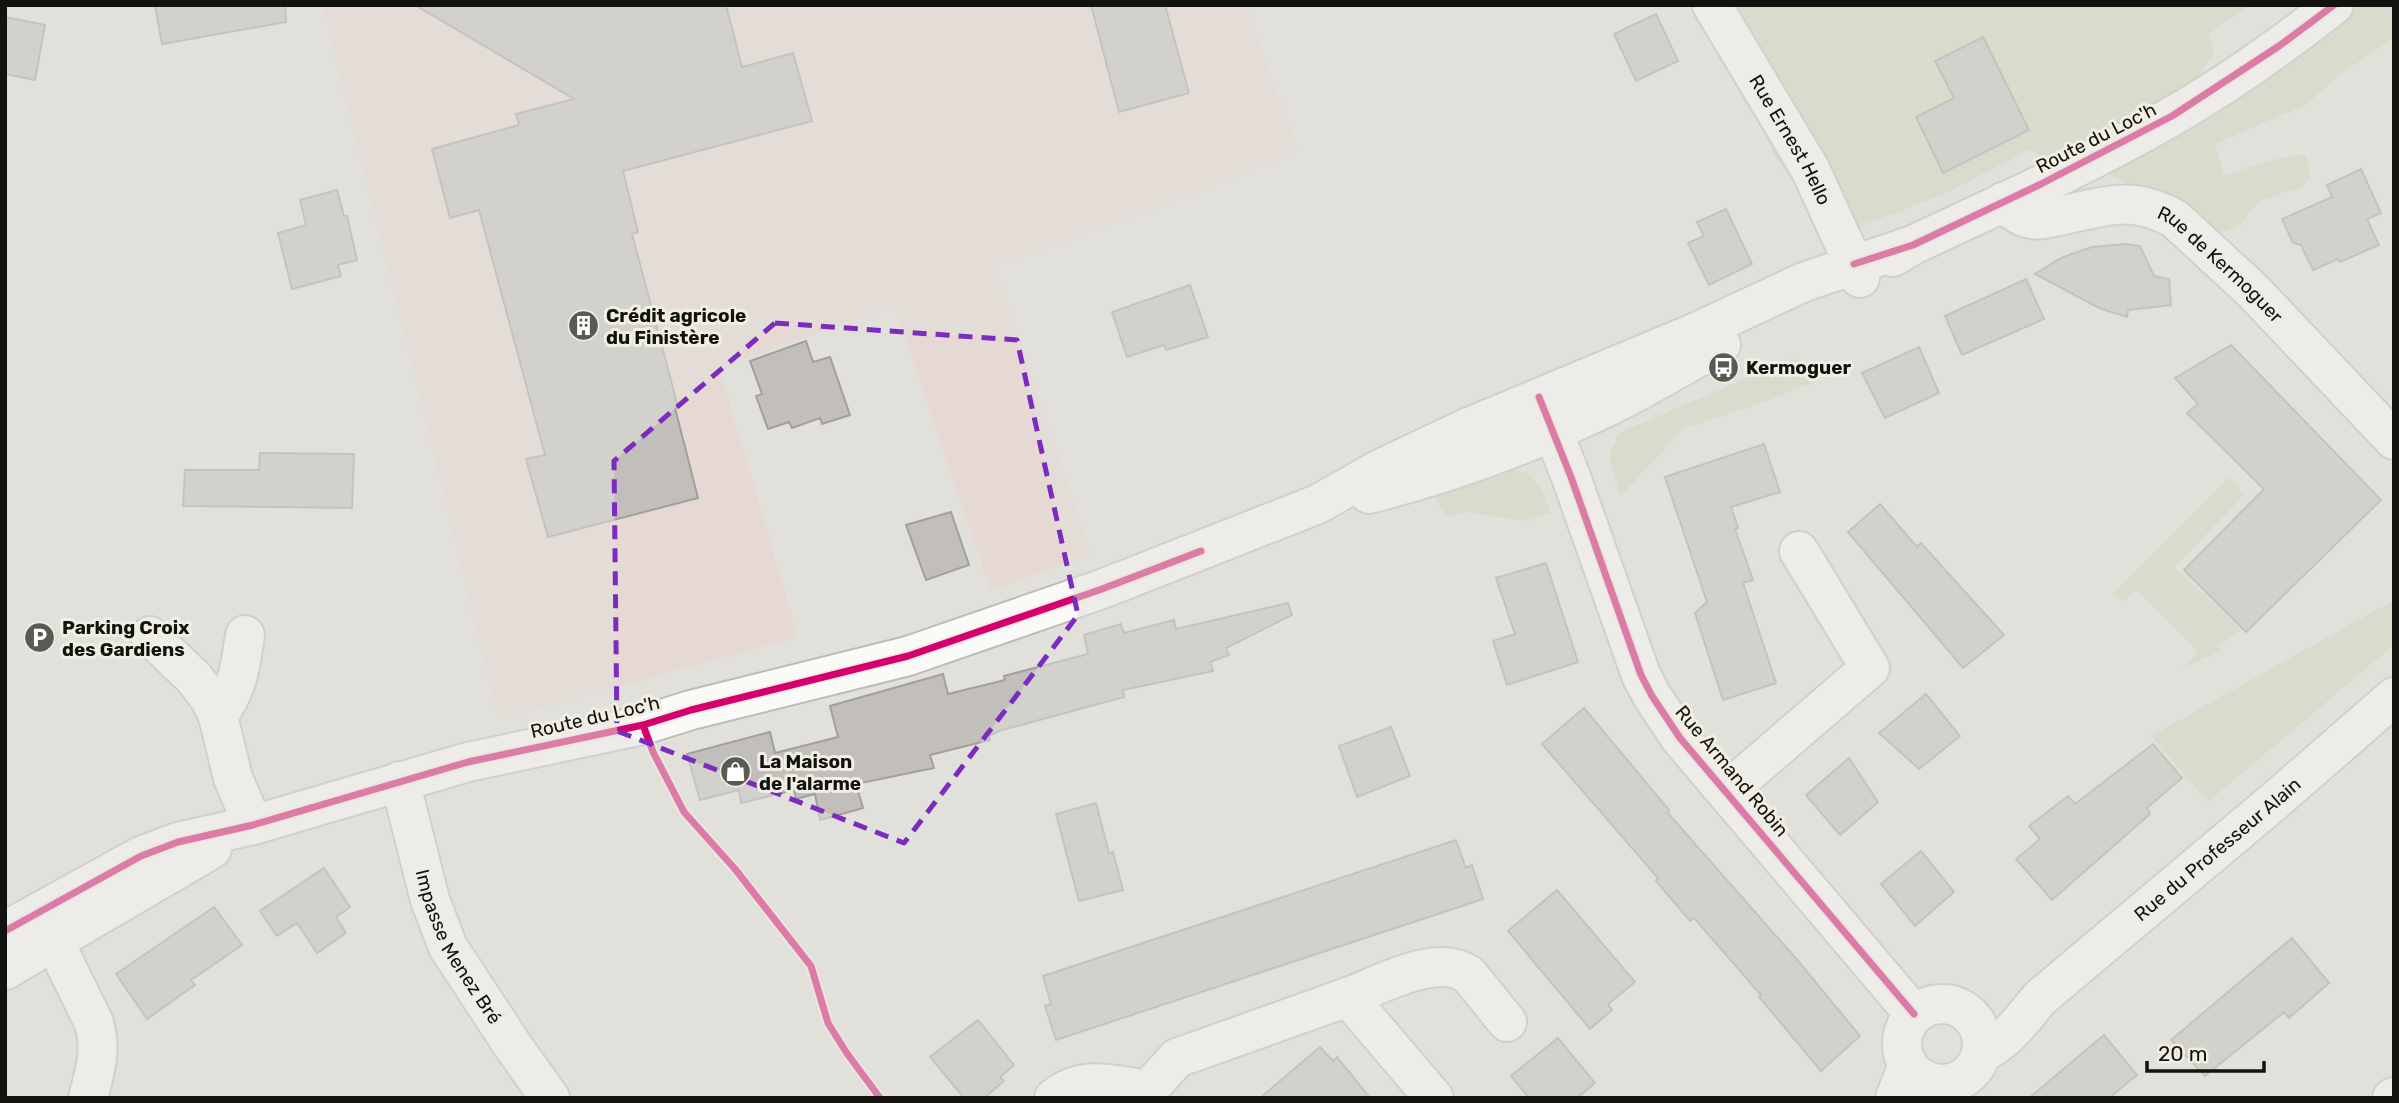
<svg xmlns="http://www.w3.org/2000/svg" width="2399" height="1103" font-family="Rubik,sans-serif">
  <rect width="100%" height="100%" fill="#e1e0da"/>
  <path fill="#e6d8d3" d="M 323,5 L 1245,5 L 1298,151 L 1160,206 L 994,266 L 1091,555 L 991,590 L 895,306 L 719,367 L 798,637 L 499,719 Z"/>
  <path fill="#cbd8bd" d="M 1734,5 L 2252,5 L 2218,26 L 2209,36 L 2214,53 L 2200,74 L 2199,89 L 2318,34 L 2360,5 L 2394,5 L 2394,38 L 2338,76 L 2307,104 L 2215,144 L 2224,175 L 2280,158 L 2306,154 L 2310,177 L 2302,187 L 2260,200 L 2240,225 L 2223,232 L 2074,156 L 2047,160 L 2030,149 L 1949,192 L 1853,229 C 1821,202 1766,170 1766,125 Z
    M 1792,359 L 1803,361 L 1820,380 L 1753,406 L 1683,429 L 1621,496 C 1611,466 1603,459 1621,432 Z
    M 1505,468 C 1538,472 1540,484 1551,513 L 1526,521 L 1466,512 L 1448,517 L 1432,493 Z
    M 2229,477 L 2245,494 L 2175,567 L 2242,631 L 2219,644 L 2223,650 L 2182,668 L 2198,651 L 2137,590 L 2123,602 L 2113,593 Z
    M 2394,600 L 2394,645 L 2208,802 L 2151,736 Z"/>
  <path fill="#c1bebb" stroke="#a2a09c" stroke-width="2" d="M 155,5 L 285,5 L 286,22 L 162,44 Z
    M 415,5 L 726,5 L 742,67 L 793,53 L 812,121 L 623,171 L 638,232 L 632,234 L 678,407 L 675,408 L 698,498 L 548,537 L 526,459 L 545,455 L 479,210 L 450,218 L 432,149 L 519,125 L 516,114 L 574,99 Z
    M 1091,5 L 1165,5 L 1189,93 L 1119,112 Z
    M 1656,14 L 1678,61 L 1636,81 L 1614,34 Z
    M 5,17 L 45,25 L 35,80 L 5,74 Z
    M 1983,37 L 2029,130 L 1943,173 L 1916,117 L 1954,98 L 1935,61 Z
    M 2361,169 L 2381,213 L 2367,219 L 2379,245 L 2340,262 L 2338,259 L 2313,270 L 2301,245 L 2293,243 L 2282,219 L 2332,197 L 2327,185 Z
    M 337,190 L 344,216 L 347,216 L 357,260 L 338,265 L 341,276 L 292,289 L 278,233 L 306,225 L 300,200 Z
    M 1726,209 L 1752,264 L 1709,285 L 1688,243 L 1704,236 L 1697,222 Z
    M 2126,244 L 2140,246 L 2154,276 L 2169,279 L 2171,305 L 2128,310 L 2127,317 L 2099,308 L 2035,274 L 2061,258 L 2077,252 L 2092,247 Z
    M 2026,279 L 2044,319 L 1962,355 L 1945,316 Z
    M 1190,285 L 1208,337 L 1166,350 L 1164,345 L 1127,357 L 1112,312 Z
    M 806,341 L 813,362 L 830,357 L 850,415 L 822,424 L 820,418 L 792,428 L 789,422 L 768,429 L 756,396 L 762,394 L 750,361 Z
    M 2231,345 L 2381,500 L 2246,632 L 2184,570 L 2264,489 L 2187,413 L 2198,404 L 2175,378 Z
    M 1919,347 L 1939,393 L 1885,418 L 1862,373 Z
    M 1764,444 L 1780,492 L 1731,507 L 1738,528 L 1735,529 L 1753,580 L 1743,583 L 1776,683 L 1723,700 L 1695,613 L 1707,602 L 1665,477 Z
    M 260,453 L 354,454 L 352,508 L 183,506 L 185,470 L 259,470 Z
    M 1880,504 L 1917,547 L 1921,543 L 2004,635 L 1963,668 L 1848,532 Z
    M 951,512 L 969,565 L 926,580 L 906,525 Z
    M 1546,563 L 1578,662 L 1507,685 L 1493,641 L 1515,634 L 1496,578 Z
    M 1288,603 L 1292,615 L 1226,648 L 1229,655 L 1210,662 L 1213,671 L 1123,690 L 1124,697 L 999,731 L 989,736 L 990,740 L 930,755 L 934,768 L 856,784 L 863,808 L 820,820 L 815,794 L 796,799 L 794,790 L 741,803 L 739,790 L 700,800 L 687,754 L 770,732 L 775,753 L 838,737 L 830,706 L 943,674 L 948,694 L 1005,680 L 1004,676 L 1088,654 L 1084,635 L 1121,624 L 1124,633 L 1174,620 L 1176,629 Z
    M 1926,694 L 1960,736 L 1919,769 L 1879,733 Z
    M 1584,708 L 1669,810 L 1667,812 L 1799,962 L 1860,1036 L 1821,1071 L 1759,997 L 1761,995 L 1694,918 L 1690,921 L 1656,881 L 1658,878 L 1542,744 Z
    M 1391,727 L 1410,776 L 1357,797 L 1339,746 Z
    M 2153,744 L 2182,778 L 2147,808 L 2150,814 L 2052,900 L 2016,859 L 2040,839 L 2029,826 L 2068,796 L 2075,804 Z
    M 1849,758 L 1878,802 L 1840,835 L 1806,795 Z
    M 1096,803 L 1109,853 L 1113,852 L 1123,890 L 1079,901 L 1056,814 Z
    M 1456,840 L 1466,868 L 1472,865 L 1483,899 L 1056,1040 L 1045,1006 L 1051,1004 L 1043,976 Z
    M 1921,851 L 1954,892 L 1915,926 L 1881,884 Z
    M 324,868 L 350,907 L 336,917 L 346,933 L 317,953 L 297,923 L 277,936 L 260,911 Z
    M 1557,890 L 1635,982 L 1608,1004 L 1612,1010 L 1590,1029 L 1508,931 Z
    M 214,907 L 242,945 L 191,980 L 195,985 L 147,1019 L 116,974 Z
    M 2292,938 L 2329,983 L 2289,1018 L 2284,1012 L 2205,1076 L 2171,1040 Z
    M 978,1020 L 1014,1065 L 1000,1077 L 1004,1081 L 984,1098 L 964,1098 L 930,1057 Z
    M 2104,1035 L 2137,1075 L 2109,1098 L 2029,1098 Z
    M 1558,1038 L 1595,1083 L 1577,1098 L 1529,1098 L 1511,1076 Z
    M 1320,1047 L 1333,1061 L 1337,1057 L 1370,1098 L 1260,1098 Z"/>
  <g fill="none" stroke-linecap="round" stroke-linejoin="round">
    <defs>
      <g id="minor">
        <path id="s1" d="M 1712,5 L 1810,169 L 1860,278"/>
        <path id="s2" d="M 2003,202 C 2011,209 2020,217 2031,219 C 2041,221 2053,217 2063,215 C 2108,206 2132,195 2175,219 L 2253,291 L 2394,440"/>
        <path d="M 1540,399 L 1571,477 L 1641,675 L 1652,696 L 1680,738 L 1914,1014"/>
        <path d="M 150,636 L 194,678 L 210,699 L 218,716 L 233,778 L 253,825"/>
        <path d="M 218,716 C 238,688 240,669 245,635"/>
        <path id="s3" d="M 400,781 L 430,900 L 448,947 L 513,1046 L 550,1098"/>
        <path d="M 1727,791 L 1870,668 L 1799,551"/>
        <path d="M 64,911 L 54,941 L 94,1023 C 102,1049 95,1072 88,1098"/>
        <path d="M 1348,997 C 1380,985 1438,952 1469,975 L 1507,1022"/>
        <circle cx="1942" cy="1044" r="40"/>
        <path id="s4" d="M 1981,1053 C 2006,1043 2022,1019 2040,998 L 2278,798 L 2394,697"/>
        <path d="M 1054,1098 C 1084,1074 1113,1085 1148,1090 L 1177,1058 L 1348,997 L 1434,1098"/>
        <path d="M 1895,1098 L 1908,1065"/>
        <path d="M 2392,1098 L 2394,1097"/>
      </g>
      <path id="secondary" d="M 1893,257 L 1913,245 C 2000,204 2088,165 2171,117 C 2228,84 2283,45 2334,5
        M 1369,494 C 1452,473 1531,444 1609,406 C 1647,388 1683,365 1721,345
        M 5,931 L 141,856 L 178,842 L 253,825 L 468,762 L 643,725 L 691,710 L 908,656 L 1102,589 L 1318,504 L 1378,470 L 1469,427 L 1692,334 L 1804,282 L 1913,245
        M 5,970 L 212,849"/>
    </defs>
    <use href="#minor" stroke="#bdbcb7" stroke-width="42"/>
    <use href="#secondary" stroke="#bdbcb7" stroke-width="42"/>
    <use href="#minor" stroke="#fafaf9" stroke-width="38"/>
    <use href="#secondary" stroke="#fafaf9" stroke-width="38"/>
    <defs>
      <path id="cycleway" d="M 1854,264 L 1913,245 L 2041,184 L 2172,116 L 2279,46 L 2334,5
        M 1539,397 L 1571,477 L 1641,675 L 1652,696 L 1680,738 L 1914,1014
        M 643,725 L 653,752 L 684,812 L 735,869 L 811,966 L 828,1023 L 846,1052 L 880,1098
        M 5,931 L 141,856 L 178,842 L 253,825 L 468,762 L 643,725 L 691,710 L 908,656 L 1102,589 L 1201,551"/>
    </defs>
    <use href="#cycleway" stroke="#f1efe4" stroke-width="11"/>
    <use href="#cycleway" stroke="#d6006c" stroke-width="7"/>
  </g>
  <path d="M0 0H2399V1103H0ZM 775,323 L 1017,340 L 1078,615 L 904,843 L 617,731 L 614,461 Z" fill="#e1e0da" fill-opacity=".55" fill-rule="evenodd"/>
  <path fill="none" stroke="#7b2cbf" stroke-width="5" stroke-dasharray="14 9" stroke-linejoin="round" d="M 775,323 L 1017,340 L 1078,615 L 904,843 L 617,731 L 614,461 Z"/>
  <defs>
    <symbol id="building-disc" viewBox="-11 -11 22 22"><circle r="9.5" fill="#5a5a55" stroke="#f1efe4"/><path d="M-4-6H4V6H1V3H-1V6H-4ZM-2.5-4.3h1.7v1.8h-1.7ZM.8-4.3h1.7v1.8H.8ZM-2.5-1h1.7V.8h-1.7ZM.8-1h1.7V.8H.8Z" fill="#fff"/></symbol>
    <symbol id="bus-disc" viewBox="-11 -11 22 22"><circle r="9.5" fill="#5a5a55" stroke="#f1efe4"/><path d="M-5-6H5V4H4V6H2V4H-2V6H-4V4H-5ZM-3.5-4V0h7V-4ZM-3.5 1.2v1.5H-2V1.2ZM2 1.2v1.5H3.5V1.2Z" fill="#fff"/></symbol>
    <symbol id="parking-disc" viewBox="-11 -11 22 22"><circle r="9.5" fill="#5a5a55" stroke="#f1efe4"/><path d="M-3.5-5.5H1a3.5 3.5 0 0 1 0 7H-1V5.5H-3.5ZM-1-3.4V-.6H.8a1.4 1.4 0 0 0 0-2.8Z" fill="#fff"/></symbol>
    <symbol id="shop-disc" viewBox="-11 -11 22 22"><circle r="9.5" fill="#5a5a55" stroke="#f1efe4"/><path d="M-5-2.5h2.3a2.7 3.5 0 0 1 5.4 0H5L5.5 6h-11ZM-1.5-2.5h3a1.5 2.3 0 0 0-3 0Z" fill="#fff"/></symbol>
  </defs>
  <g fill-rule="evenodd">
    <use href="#building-disc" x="566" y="308" width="35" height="35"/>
    <use href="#bus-disc" x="1706" y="350" width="35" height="35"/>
    <use href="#parking-disc" x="22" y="620" width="35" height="35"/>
    <use href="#shop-disc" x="718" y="754" width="35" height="35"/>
  </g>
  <g text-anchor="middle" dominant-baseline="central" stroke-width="6" stroke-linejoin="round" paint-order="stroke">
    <g font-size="19" fill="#12120e" stroke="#f1efe4">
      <text transform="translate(2096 138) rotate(-27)">Route du Loc'h</text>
      <text stroke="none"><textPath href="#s1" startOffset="156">Rue Ernest Hello</textPath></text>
      <text stroke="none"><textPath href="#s2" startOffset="245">Rue de Kermoguer</textPath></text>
      <text transform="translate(595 717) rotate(-13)">Route du Loc'h</text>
      <text transform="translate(1732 771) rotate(50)">Rue Armand Robin</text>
      <text stroke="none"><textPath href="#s4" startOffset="313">Rue du Professeur Alain</textPath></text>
      <text stroke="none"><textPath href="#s3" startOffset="177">Impasse Menez Bré</textPath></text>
    </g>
    <g font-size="19" font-weight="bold" fill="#12120e" stroke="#f1efe4" text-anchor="start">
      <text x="606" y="315">Crédit agricole<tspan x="606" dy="22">du Finistère</tspan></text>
      <text x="1746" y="367">Kermoguer</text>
      <text x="62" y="627">Parking Croix<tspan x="62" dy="22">des Gardiens</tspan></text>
      <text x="759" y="761">La Maison<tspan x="759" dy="22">de l'alarme</tspan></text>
    </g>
  </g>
  <rect width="2399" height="1103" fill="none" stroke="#12120e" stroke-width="14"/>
  <path d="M2147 1061v10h117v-10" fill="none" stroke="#12120e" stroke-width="3.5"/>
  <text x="2158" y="1061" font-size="21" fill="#12120e" stroke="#f1efe4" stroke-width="5" paint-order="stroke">20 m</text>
</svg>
